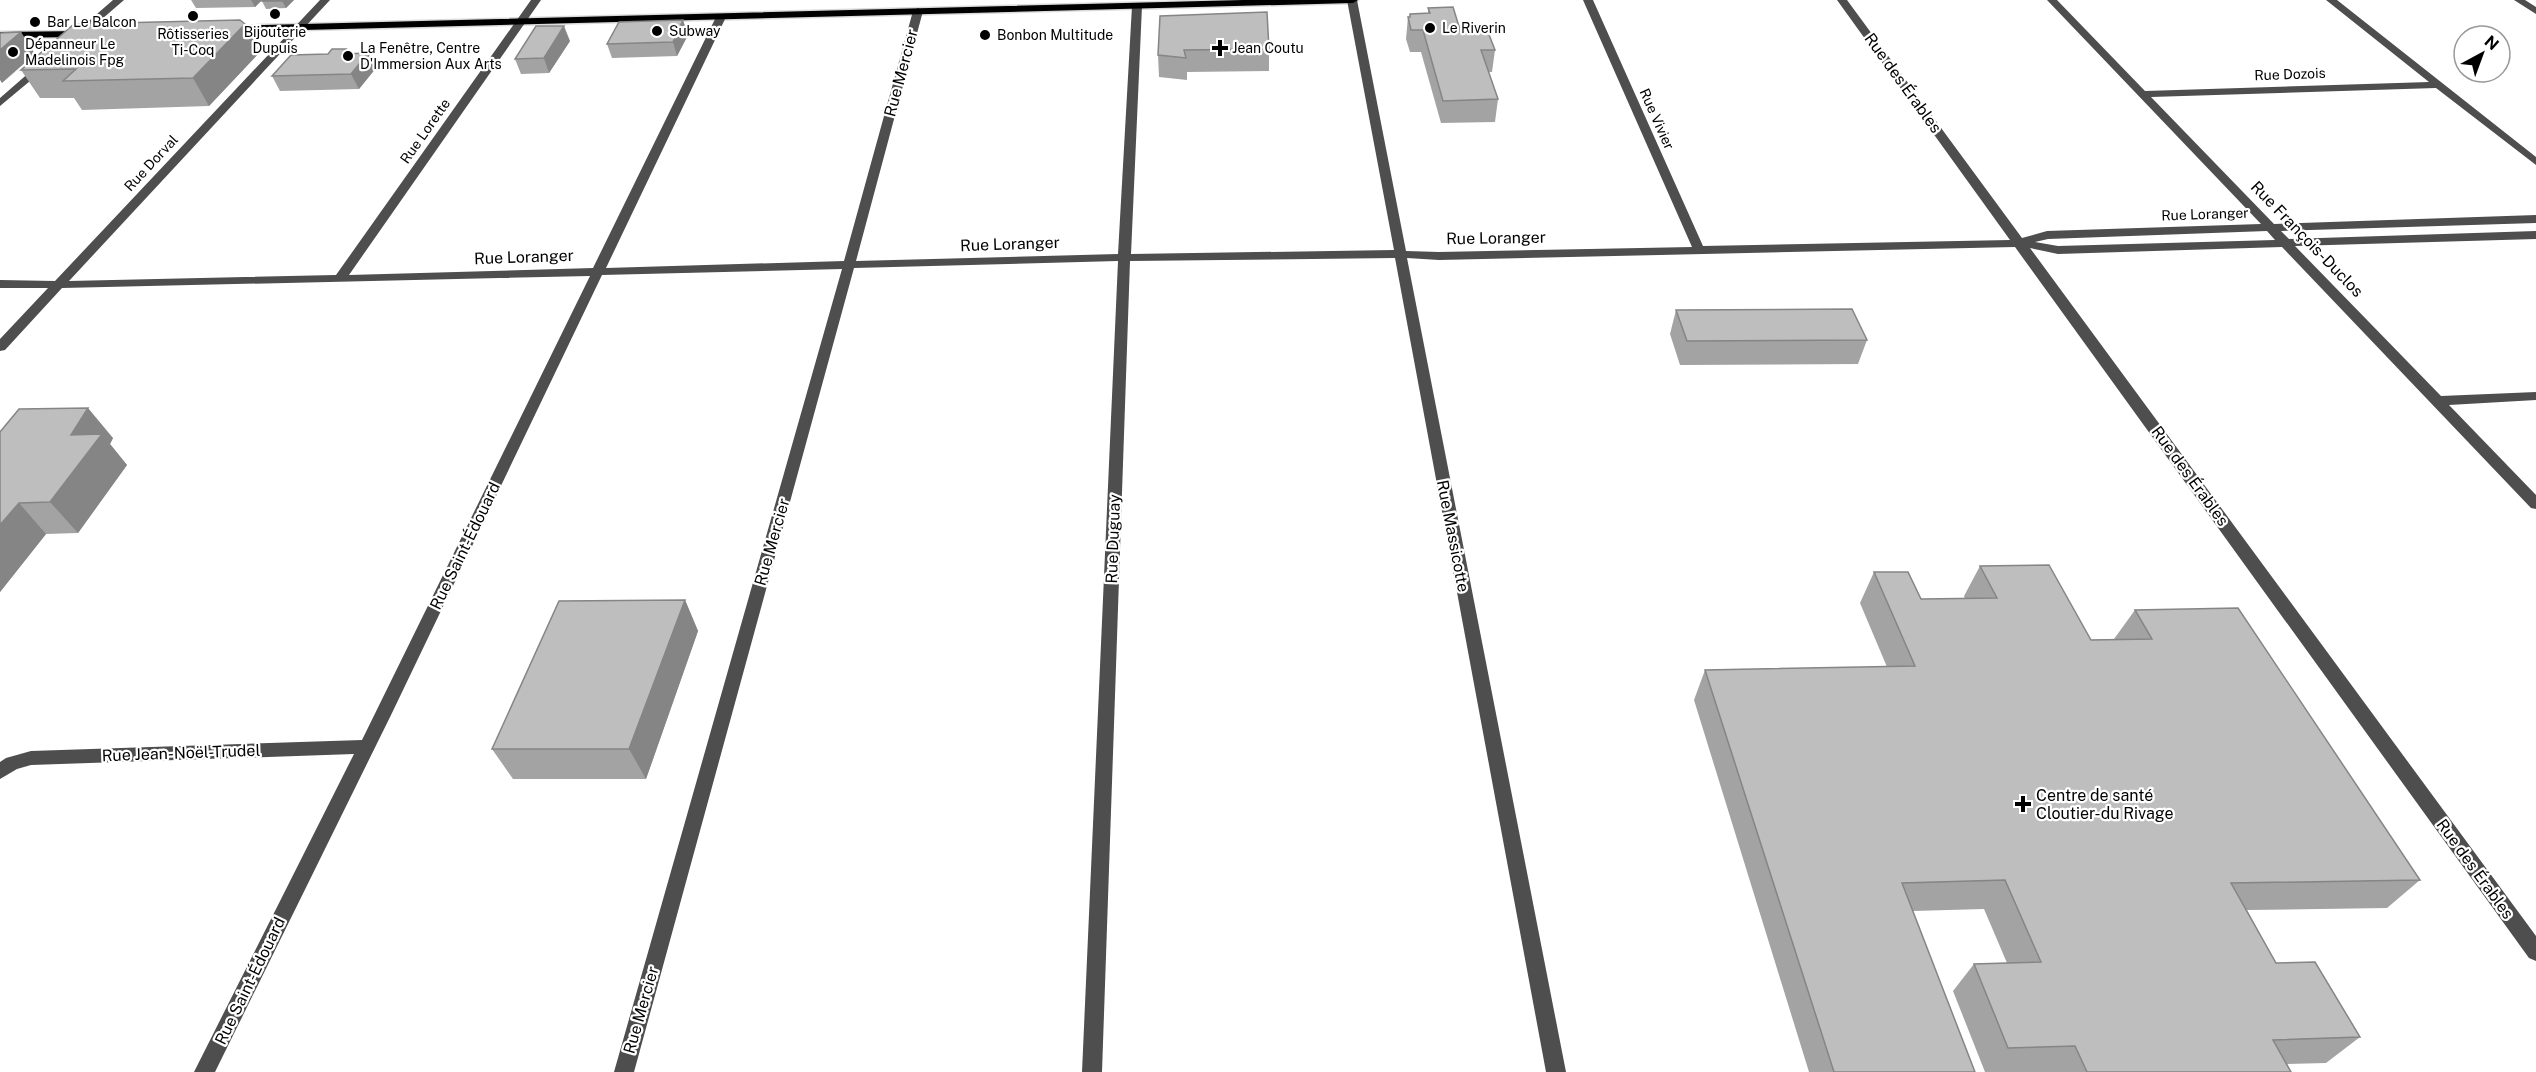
<svg xmlns="http://www.w3.org/2000/svg" width="2536" height="1072" font-family="'Public Sans',sans-serif">
  <rect width="100%" height="100%" fill="#fff"/>
  <g fill="none" stroke-linecap="round" stroke-linejoin="round">
    <defs>
      <path id="major" d="M 1243,0 L 1358,0 L 1353,3 L 228,32 L 223,29 L 228,26 Z
        M 0,32 L 81,31 L 86,34 L 81,37 L 0,38 Z"/>
    </defs>
    <use href="#major" stroke="#dbdbdb" stroke-width="3"/>
    <path fill="#4e4e4e" fill-rule="evenodd" d="M 113,0 L 124,0 L 80,38 L 74,38 L 74,34 Z
      M 320,0 L 330,0 L 69,281 L 336,275 L 531,0 L 541,0 L 349,275 L 593,268 L 716,17 L 721,14 L 726,17 L 606,268 L 844,261 L 913,11 L 918,8 L 923,11 L 856,261 L 1118,254 L 1132,6 L 1137,3 L 1142,6 L 1131,254 L 1394,250 L 1347,0 L 1357,0 L 1406,251 L 1439,252 L 1692,247 L 1583,0 L 1593,0 L 1703,246 L 2010,240 L 1837,0 L 1847,0 L 2022,238 L 2047,231 L 2261,224 L 2047,0 L 2057,0 L 2145,91 L 2429,82 L 2326,0 L 2337,0 L 2536,157 L 2536,165 L 2436,88 L 2151,97 L 2274,224 L 2536,215 L 2536,223 L 2281,231 L 2289,239 L 2536,231 L 2536,239 L 2295,246 L 2441,396 L 2536,392 L 2536,400 L 2449,405 L 2536,495 L 2536,509 L 2531,508 L 2282,247 L 2058,254 L 2030,248 L 2536,936 L 2536,961 L 2529,958 L 2015,247 L 1439,260 L 1407,258 L 1566,1072 L 1546,1072 L 1395,258 L 1130,261 L 1102,1072 L 1082,1072 L 1118,261 L 854,268 L 634,1072 L 614,1072 L 842,269 L 602,275 L 392,713 L 215,1072 L 194,1072 L 354,754 L 31,765 L 17,769 L 0,779 L 0,762 L 6,758 L 31,751 L 362,740 L 590,276 L 62,288 L 5,350 L 0,351 L 0,339 L 48,288 L 0,288 L 0,280 L 55,281 ZM 2267,231 L 2275,240 L 2058,246 L 2035,242 L 2048,239 Z
      M 2514,0 L 2525,0 L 2536,7 L 2536,14 Z
      M 39,64 L 48,66 L 0,106 L 0,98 Z"/>
    <use href="#major" fill="#000" fill-rule="evenodd"/>
  </g>
  <path fill="#a3a3a3" d="M 191,0 L 262,0 L 255,7 L 196,8 Z
    M 263,0 L 294,0 L 286,8 L 266,9 L 262,1 Z
    M 1428,8 L 1461,33 L 1495,50 L 1492,72 L 1488,72 L 1498,99 L 1495,122 L 1441,123 L 1421,52 L 1410,52 L 1406,39 L 1408,17 L 1409,17 L 1410,14 L 1428,14 Z
    M 1160,16 L 1269,49 L 1269,71 L 1187,72 L 1187,80 L 1159,77 L 1158,55 Z
    M 688,35 L 677,56 L 612,58 L 607,44 Z
    M 570,41 L 549,73 L 521,74 L 515,59 Z
    M 346,49 L 348,54 L 368,53 L 376,68 L 359,89 L 280,91 L 272,76 L 328,54 Z
    M 260,52 L 209,106 L 82,110 L 74,98 L 40,98 L 21,70 Z
    M 1676,310 L 1867,340 L 1858,364 L 1680,365 L 1670,334 Z
    M 0,432 L 113,438 L 110,444 L 127,465 L 78,533 L 46,534 L 0,592 Z
    M 1980,566 L 2091,640 L 2114,639 L 2135,610 L 2420,880 L 2387,908 L 2247,910 L 2276,963 L 2360,1037 L 2326,1063 L 2287,1064 L 2291,1072 L 1985,1072 L 1953,991 L 1974,964 L 2007,963 L 1984,909 L 1913,911 L 1975,1072 L 1809,1072 L 1694,700 L 1705,670 L 1887,667 L 1860,603 L 1874,572 L 1921,599 L 1965,599 L 1964,596 Z
    M 685,600 L 698,631 L 646,779 L 513,779 L 492,749 Z"/>
  <path fill="#858585" d="M 251,0 L 262,0 L 255,7 Z
    M 284,0 L 294,0 L 286,8 L 282,1 Z
    M 683,20 L 688,35 L 677,56 L 673,42 Z
    M 245,24 L 260,52 L 209,106 L 193,78 Z
    M 564,26 L 570,41 L 549,73 L 544,58 Z
    M 21,32 L 35,54 L 2,83 L 0,80 L 0,50 Z
    M 368,53 L 376,68 L 359,89 L 351,74 Z
    M 88,408 L 113,438 L 110,444 L 127,465 L 78,533 L 50,502 L 71,435 Z
    M 19,503 L 46,534 L 0,592 L 0,525 Z
    M 685,600 L 698,631 L 646,779 L 629,749 Z"/>
  <path fill="#bebebe" stroke="#858585" stroke-width="1.5" d="M 263,0 L 284,0 L 282,1 L 262,1 Z
    M 1453,7 L 1461,33 L 1488,32 L 1495,50 L 1481,50 L 1498,99 L 1443,101 L 1423,30 L 1411,30 L 1408,17 L 1410,17 L 1410,14 L 1430,13 L 1428,8 Z
    M 1267,12 L 1269,49 L 1184,50 L 1186,58 L 1158,55 L 1160,16 Z
    M 240,20 L 245,24 L 193,78 L 63,81 L 76,69 L 21,70 L 74,24 Z
    M 683,20 L 673,42 L 607,44 L 619,22 Z
    M 536,26 L 564,26 L 544,58 L 515,59 Z
    M 21,32 L 0,50 L 0,33 Z
    M 332,49 L 346,49 L 342,54 L 368,53 L 351,74 L 272,76 L 291,55 L 328,54 Z
    M 1852,309 L 1867,340 L 1687,341 L 1676,310 Z
    M 88,408 L 71,435 L 102,434 L 50,502 L 19,503 L 0,525 L 0,432 L 19,409 Z
    M 2049,565 L 2091,640 L 2152,639 L 2135,610 L 2238,608 L 2420,880 L 2231,883 L 2276,963 L 2315,962 L 2360,1037 L 2273,1040 L 2291,1072 L 2087,1072 L 2075,1046 L 2008,1048 L 1974,964 L 2041,962 L 2005,880 L 1902,883 L 1975,1072 L 1834,1072 L 1705,670 L 1915,666 L 1874,572 L 1908,572 L 1921,599 L 1997,598 L 1980,566 Z
    M 685,600 L 629,749 L 492,749 L 559,601 Z"/>
  <g fill="#000" stroke="#fff" stroke-width="2">
    <circle cx="275" cy="14" r="6"/>
    <circle cx="193" cy="16" r="6"/>
    <circle cx="35" cy="22" r="6"/>
    <circle cx="1430" cy="28" r="6"/>
    <circle cx="657" cy="31" r="6"/>
    <circle cx="985" cy="35" r="6"/>
    <path d="M1217 39h6v6h6v6h-6v6h-6v-6h-6v-6h6z"/>
    <circle cx="13" cy="52" r="6"/>
    <circle cx="348" cy="56" r="6"/>
    <path d="M2020 795h6v6h6v6h-6v6h-6v-6h-6v-6h6z"/>
  </g>
  <g text-anchor="middle" dominant-baseline="central" stroke-width="4.5" stroke-linejoin="round" paint-order="stroke">
    <g font-size="14" fill="#000" stroke="#fff" text-anchor="start">
      <text x="47" y="22">Bar Le Balcon</text>
      <text x="1442" y="28">Le Riverin</text>
      <text x="669" y="31">Subway</text>
      <text x="275" y="32" text-anchor="middle">Bijouterie<tspan x="275" dy="16">Dupuis</tspan></text>
      <text x="193" y="34" text-anchor="middle">Rôtisseries<tspan x="193" dy="16">Ti-Coq</tspan></text>
      <text x="997" y="35">Bonbon Multitude</text>
      <text x="25" y="44">Dépanneur Le<tspan x="25" dy="16">Madelinois Fpg</tspan></text>
      <text x="360" y="48">La Fenêtre, Centre<tspan x="360" dy="16">D'Immersion Aux Arts</tspan></text>
      <text x="1232" y="48">Jean Coutu</text>
    </g>
    <g font-size="14" fill="#000" stroke="#fff">
      <text transform="translate(2290 74) rotate(-2)">Rue Dozois</text>
      <text transform="translate(1657 119) rotate(66)">Rue Vivier</text>
      <text transform="translate(425 131) rotate(-55)">Rue Lorette</text>
      <text transform="translate(151 163) rotate(-47)">Rue Dorval</text>
      <text transform="translate(2205 214) rotate(-2)">Rue Loranger</text>
    </g>
    <g font-size="16" fill="#000" stroke="#fff">
      <text transform="translate(901 73) rotate(-75)">Rue Mercier</text>
      <text transform="translate(1903 83) rotate(54)">Rue des Érables</text>
      <text transform="translate(1496 238) rotate(-1)">Rue Loranger</text>
      <text transform="translate(2307 239) rotate(46)">Rue François-Duclos</text>
      <text transform="translate(1010 244) rotate(-2)">Rue Loranger</text>
      <text transform="translate(524 257) rotate(-2)">Rue Loranger</text>
      <text transform="translate(2190 476) rotate(54)">Rue des Érables</text>
      <text transform="translate(1453 536) rotate(79)">Rue Massicotte</text>
      <text transform="translate(1113 539) rotate(-88)">Rue Duguay</text>
      <text transform="translate(772 542) rotate(-74)">Rue Mercier</text>
      <text transform="translate(465 546) rotate(-64)">Rue Saint-Édouard</text>
      <text transform="translate(181 753) rotate(-2)">Rue Jean-Noël-Trudel</text>
      <text transform="translate(2475 869) rotate(54)">Rue des Érables</text>
      <text transform="translate(250 981) rotate(-64)">Rue Saint-Édouard</text>
      <text transform="translate(641 1010) rotate(-74)">Rue Mercier</text>
    </g>
    <g font-size="16" fill="#000" stroke="#fff" text-anchor="start">
      <text x="2036" y="795">Centre de santé<tspan x="2036" dy="18">Cloutier-du Rivage</tspan></text>
    </g>
  </g>
  <g transform="translate(2482 54) rotate(41)"><circle r="28" fill="#ffffff" stroke="#999999" stroke-width="1.5"/>
  <path d="M0-4.5L10 22L0 15L-10 22Z" fill="#000000"/>
  <text y="-9" font-size="16" font-weight="bold" text-anchor="middle" fill="#000000">N</text>
  </g>
</svg>
